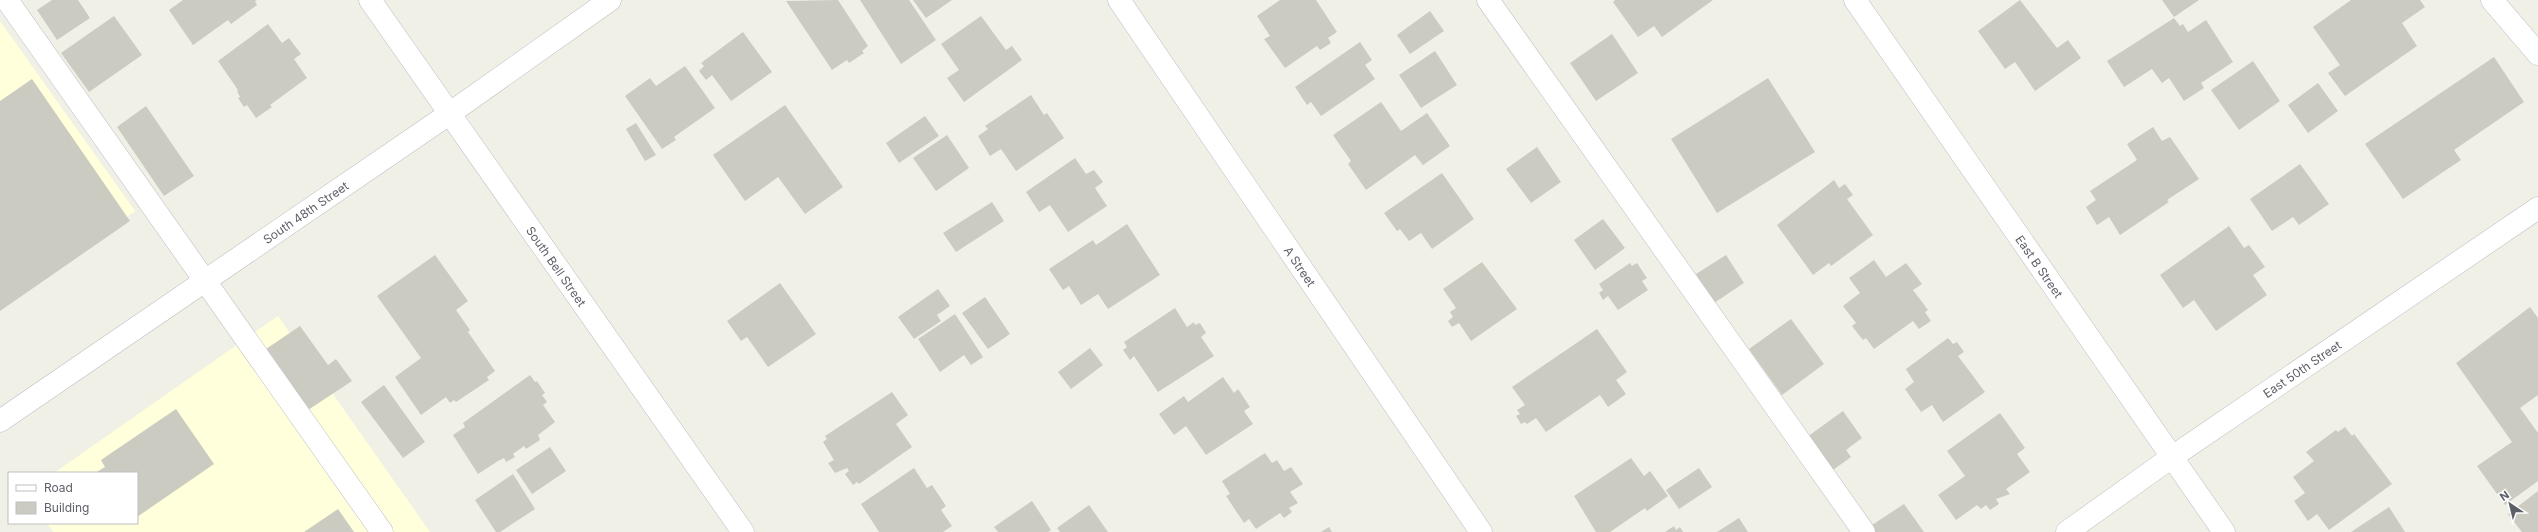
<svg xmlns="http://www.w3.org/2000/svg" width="2538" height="532" font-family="Inter,sans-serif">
  <rect width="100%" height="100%" fill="#f0f0e6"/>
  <path fill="#ffffdc" d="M 0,21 L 135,211 L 0,306 Z
    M 278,316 L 430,532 L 53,532 L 47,523 L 137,523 L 137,473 L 54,473 Z"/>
  <path fill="#cbcbc2" d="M 52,0 L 78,0 L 90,18 L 57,40 L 37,10 Z
    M 183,0 L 257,0 L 255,1 L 257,5 L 231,24 L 228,20 L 193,45 L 169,10 Z
    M 838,0 L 868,46 L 862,51 L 864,53 L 849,63 L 847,60 L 832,70 L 786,1 Z
    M 860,0 L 909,0 L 936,40 L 901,64 Z
    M 913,0 L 952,0 L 926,18 Z
    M 1280,0 L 1316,0 L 1337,32 L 1328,38 L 1331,43 L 1320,50 L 1317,46 L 1285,68 L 1264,39 L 1270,36 L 1257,16 Z
    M 1615,0 L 1713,0 L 1662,37 L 1654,26 L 1638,37 L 1613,2 Z
    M 2020,0 L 2057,48 L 2068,40 L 2081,58 L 2035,91 L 2015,62 L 2005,69 L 1978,31 Z
    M 2162,0 L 2199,0 L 2174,17 Z
    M 2351,0 L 2420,0 L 2425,7 L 2402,23 L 2417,46 L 2345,96 L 2328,73 L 2340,65 L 2313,27 Z
    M 1430,11 L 1444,31 L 1410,54 L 1397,35 Z
    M 114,16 L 142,55 L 89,92 L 61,53 Z
    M 981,16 L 1006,50 L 1012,46 L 1022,60 L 964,102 L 947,78 L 959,70 L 941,44 Z
    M 2174,18 L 2180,26 L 2183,24 L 2188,32 L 2206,20 L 2233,62 L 2201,83 L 2204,88 L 2184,101 L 2169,78 L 2162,83 L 2152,69 L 2124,87 L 2107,61 Z
    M 268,24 L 282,43 L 289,38 L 301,54 L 294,59 L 307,78 L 270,105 L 272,107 L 256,118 L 247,105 L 244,107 L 238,98 L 240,97 L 237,91 L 238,90 L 218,61 Z
    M 743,32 L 772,72 L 731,101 L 712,75 L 706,80 L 699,71 L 704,66 L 701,63 Z
    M 1612,34 L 1638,73 L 1596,101 L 1570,63 Z
    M 1360,42 L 1372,60 L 1365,65 L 1375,79 L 1321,116 L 1311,102 L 1307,105 L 1295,87 Z
    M 1435,51 L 1457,85 L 1421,108 L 1399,75 Z
    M 2494,57 L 2524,102 L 2454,150 L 2461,160 L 2403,199 L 2365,144 Z
    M 2253,61 L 2280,101 L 2239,130 L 2211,90 Z
    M 685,66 L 715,108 L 674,137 L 676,140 L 662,149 L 625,96 L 650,78 L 656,86 Z
    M 1768,78 L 1815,152 L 1717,213 L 1671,139 Z
    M 32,79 L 130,221 L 0,311 L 0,101 Z
    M 2318,83 L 2338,111 L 2308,133 L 2288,105 Z
    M 1031,95 L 1044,115 L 1047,113 L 1064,138 L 1016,171 L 1001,149 L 990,156 L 978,136 L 988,129 L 985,126 Z
    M 1381,102 L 1401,131 L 1427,113 L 1450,146 L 1423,165 L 1415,155 L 1366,190 L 1348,164 L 1351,161 L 1333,135 Z
    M 785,105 L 843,187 L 805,214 L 778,177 L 745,201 L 713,155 Z
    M 146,106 L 194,176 L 164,196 L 117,127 Z
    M 925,116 L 939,136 L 899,163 L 886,143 Z
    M 636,123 L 656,155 L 645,161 L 626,129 Z
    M 2153,127 L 2162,141 L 2170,137 L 2199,179 L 2167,200 L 2169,202 L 2120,235 L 2109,217 L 2097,225 L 2086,207 L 2096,200 L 2090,191 L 2137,160 L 2127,144 Z
    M 947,135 L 969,168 L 936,191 L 913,158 Z
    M 1537,147 L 1561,182 L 1531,203 L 1506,169 Z
    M 1075,158 L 1086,174 L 1094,170 L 1103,182 L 1095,188 L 1107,206 L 1068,232 L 1050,205 L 1039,212 L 1026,192 Z
    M 2300,164 L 2329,204 L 2299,225 L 2293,217 L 2272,231 L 2250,199 Z
    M 1442,173 L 1474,219 L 1432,249 L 1421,233 L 1409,241 L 1400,229 L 1397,231 L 1384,213 Z
    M 1834,180 L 1839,188 L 1845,184 L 1853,195 L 1847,199 L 1873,235 L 1831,266 L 1829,263 L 1813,275 L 1777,225 Z
    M 992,202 L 1004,221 L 956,252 L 943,233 Z
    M 1603,219 L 1625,248 L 1595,270 L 1574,240 Z
    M 1127,224 L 1160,275 L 1108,309 L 1098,294 L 1081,305 L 1069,286 L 1063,290 L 1049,269 L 1093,240 L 1096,245 Z
    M 2229,226 L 2244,248 L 2249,245 L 2265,267 L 2253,275 L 2267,295 L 2216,331 L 2194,300 L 2183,308 L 2160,275 Z
    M 435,255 L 468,301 L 456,310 L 470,330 L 468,332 L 495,371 L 487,377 L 489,380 L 456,402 L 454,400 L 450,403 L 446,397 L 421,415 L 395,377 L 421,358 L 377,296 Z
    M 1726,255 L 1744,283 L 1714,303 L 1696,274 Z
    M 1874,260 L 1886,277 L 1906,263 L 1922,284 L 1913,290 L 1928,310 L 1925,312 L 1931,321 L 1919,329 L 1913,321 L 1874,349 L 1866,338 L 1863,340 L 1852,326 L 1856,323 L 1843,306 L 1860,293 L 1849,278 Z
    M 1482,262 L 1517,309 L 1471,341 L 1459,323 L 1452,327 L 1448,321 L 1453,317 L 1450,312 L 1456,308 L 1443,289 Z
    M 1630,263 L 1632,266 L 1637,263 L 1647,278 L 1642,281 L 1648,290 L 1618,310 L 1608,296 L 1603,300 L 1599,293 L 1603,290 L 1599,284 Z
    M 780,283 L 816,334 L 768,367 L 747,337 L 741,341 L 727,321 Z
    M 938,289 L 950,306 L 937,315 L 941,321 L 914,339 L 898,317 Z
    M 985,297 L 1010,334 L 988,349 L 962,313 Z
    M 2530,307 L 2538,318 L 2538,395 L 2520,408 L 2538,433 L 2538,481 L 2505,505 L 2477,466 L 2512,442 L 2456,363 Z
    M 1175,308 L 1187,327 L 1194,322 L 1195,325 L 1200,323 L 1206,333 L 1201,337 L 1214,356 L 1158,392 L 1134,356 L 1130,360 L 1123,350 L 1127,347 L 1124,342 Z
    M 955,314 L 983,357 L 971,365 L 964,355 L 940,372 L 918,339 Z
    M 1791,319 L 1824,364 L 1782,395 L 1749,349 Z
    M 300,326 L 328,365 L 336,359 L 352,381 L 308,410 L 266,349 Z
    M 1597,329 L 1627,372 L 1616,380 L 1626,394 L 1608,407 L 1600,395 L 1546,432 L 1536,418 L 1527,424 L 1525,422 L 1521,424 L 1516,416 L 1520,414 L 1517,410 L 1525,405 L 1512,387 Z
    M 1948,338 L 1953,344 L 1957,342 L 1964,352 L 1958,356 L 1985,392 L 1943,422 L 1932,405 L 1921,412 L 1905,389 L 1914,382 L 1906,369 Z
    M 1090,348 L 1103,365 L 1071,389 L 1058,372 Z
    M 530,375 L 535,382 L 537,381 L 545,393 L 542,395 L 547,402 L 543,405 L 555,422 L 538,435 L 540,440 L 526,449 L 524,446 L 513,454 L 515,457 L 506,462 L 504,458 L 498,461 L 478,474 L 453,435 L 465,427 L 463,423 Z
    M 1223,377 L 1234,393 L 1238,389 L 1250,407 L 1244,411 L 1253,424 L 1206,455 L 1186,426 L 1174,435 L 1159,414 L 1184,396 L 1188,402 Z
    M 384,385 L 425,442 L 403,458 L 361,402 Z
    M 892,392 L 908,415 L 896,424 L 912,447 L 859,484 L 857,482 L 853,485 L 845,474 L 849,471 L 847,468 L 835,473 L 828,463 L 834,460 L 823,442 L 827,439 L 825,436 Z
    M 176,409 L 214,464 L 137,517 L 137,473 L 95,473 L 105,467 L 101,460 Z
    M 1843,411 L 1862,438 L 1846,450 L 1851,457 L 1833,470 L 1807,437 Z
    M 2000,413 L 2025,448 L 2017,454 L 2030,472 L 2006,489 L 2010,494 L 1996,499 L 1999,504 L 1990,510 L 1986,505 L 1981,509 L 1977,505 L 1956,520 L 1938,495 L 1965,476 L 1947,451 Z
    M 2345,427 L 2352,436 L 2354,434 L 2392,484 L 2329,530 L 2317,514 L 2308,521 L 2294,501 L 2305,493 L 2293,477 L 2314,461 L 2306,452 L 2336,430 L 2338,432 Z
    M 550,447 L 566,471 L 532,494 L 516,470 Z
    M 1265,453 L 1272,463 L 1277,460 L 1284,471 L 1291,467 L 1303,484 L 1290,492 L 1298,503 L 1289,508 L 1292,512 L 1284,518 L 1280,513 L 1256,529 L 1249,519 L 1244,523 L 1226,496 L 1230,494 L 1222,481 Z
    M 1631,458 L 1644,476 L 1650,471 L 1668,496 L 1647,511 L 1645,508 L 1610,532 L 1596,532 L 1574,496 Z
    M 914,468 L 927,488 L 932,485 L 946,506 L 941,510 L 952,526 L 943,532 L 879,532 L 861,504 Z
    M 1699,468 L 1712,487 L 1679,509 L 1666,490 Z
    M 513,474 L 535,509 L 500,532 L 496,532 L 475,500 Z
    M 2538,491 L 2538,532 L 2522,532 L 2508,514 Z
    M 1032,501 L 1051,530 L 1048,532 L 998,532 L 994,527 Z
    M 1904,504 L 1924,532 L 1872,532 L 1869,527 Z
    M 1089,505 L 1108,532 L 1060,532 L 1057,528 Z
    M 2389,507 L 2405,532 L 2351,532 Z
    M 338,509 L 354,532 L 304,532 Z
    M 1739,518 L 1748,532 L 1717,532 Z
    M 1674,526 L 1676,530 L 1680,527 L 1683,532 L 1665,532 Z
    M 1329,527 L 1332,532 L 1321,532 Z"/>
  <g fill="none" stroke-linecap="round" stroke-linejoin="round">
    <defs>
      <path id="service" d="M 7,0 L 382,532
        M 1488,0 L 1864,532"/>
      <g id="minor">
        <path id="s1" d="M 370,0 L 743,532"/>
        <path id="s2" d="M 1119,0 L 1481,532"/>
        <path id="s3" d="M 1855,0 L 2224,532"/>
        <path d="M 2492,0 L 2538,54"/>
        <path d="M 449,114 L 610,0"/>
        <path id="s4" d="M 2067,532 L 2172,457 L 2538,208"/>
      </g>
      <g id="tertiary">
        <path id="s5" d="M 0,421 L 449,114"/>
      </g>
    </defs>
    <use href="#service" stroke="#bdbec5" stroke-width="23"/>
    <use href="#minor" stroke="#bdbec5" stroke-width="23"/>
    <use href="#tertiary" stroke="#bdbec5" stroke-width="23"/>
    <use href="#service" stroke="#fff" stroke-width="22"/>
    <use href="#minor" stroke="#fff" stroke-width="22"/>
    <use href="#tertiary" stroke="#fff" stroke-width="22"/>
  </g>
  <g text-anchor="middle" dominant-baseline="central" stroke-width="3" stroke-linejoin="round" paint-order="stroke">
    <g font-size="12" fill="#5d5f67" stroke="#fff">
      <text stroke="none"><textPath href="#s5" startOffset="370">South 48th Street</textPath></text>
      <text stroke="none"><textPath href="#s1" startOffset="325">South Bell Street</textPath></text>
      <text stroke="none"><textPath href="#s2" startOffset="322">A Street</textPath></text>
      <text stroke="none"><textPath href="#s3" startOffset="324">East B Street</textPath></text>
      <text stroke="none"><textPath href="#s4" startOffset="286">East 50th Street</textPath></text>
    </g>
  </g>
  <rect x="8" y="472" width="130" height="52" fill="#ffffff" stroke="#bebfc2"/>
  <rect x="16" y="485" width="20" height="6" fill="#ffffff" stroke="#bebfc2"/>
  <text x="44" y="492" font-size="12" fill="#5d5f67">Road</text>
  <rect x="16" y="502" width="20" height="12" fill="#cbcbc2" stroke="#bebfc2"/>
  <text x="44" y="512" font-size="12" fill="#5d5f67">Building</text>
  <g transform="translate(2510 504) rotate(325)" stroke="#ffffff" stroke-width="3" paint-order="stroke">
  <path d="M0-3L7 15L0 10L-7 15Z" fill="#5d5f67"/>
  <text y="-6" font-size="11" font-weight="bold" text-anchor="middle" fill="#5d5f67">N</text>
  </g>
</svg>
